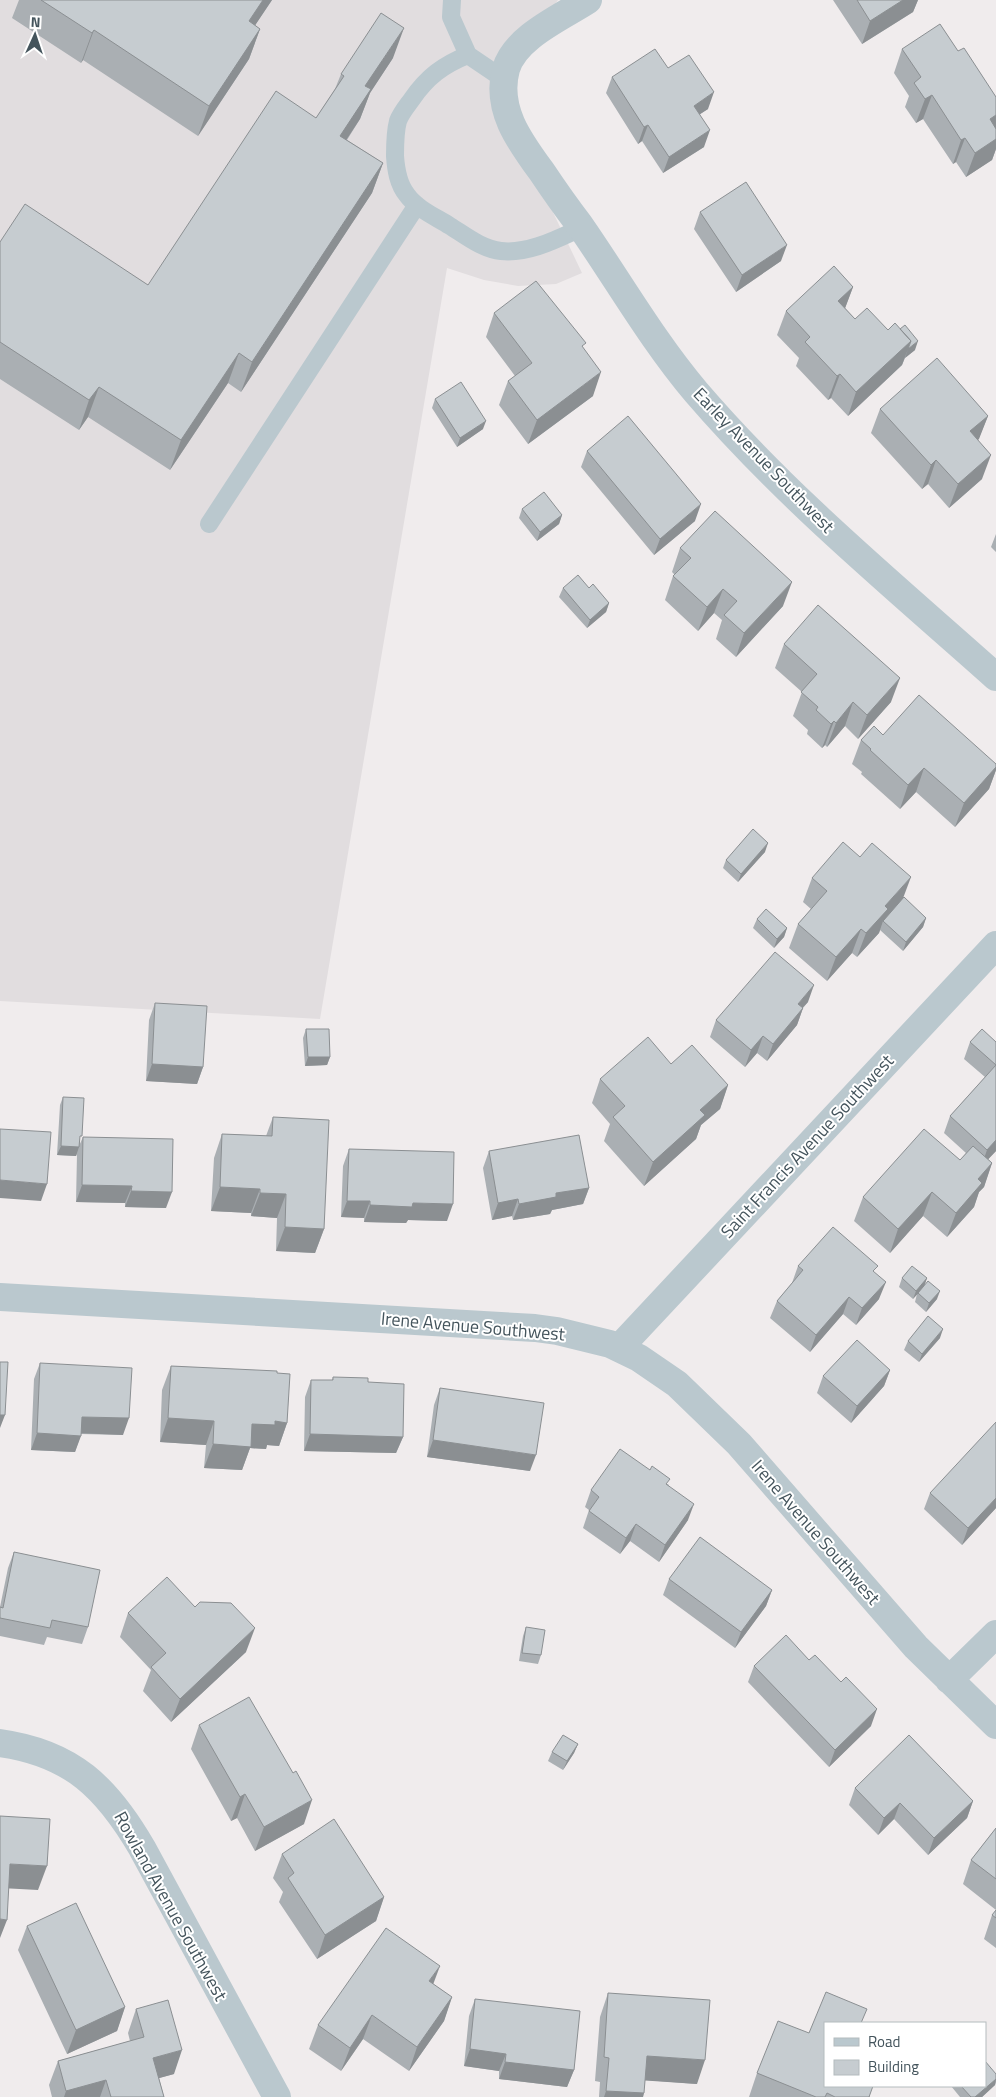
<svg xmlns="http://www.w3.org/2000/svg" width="996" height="2097" font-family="'Titillium Web',sans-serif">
  <rect width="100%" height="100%" fill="#f0eced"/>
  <path fill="#e1dddf" d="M 0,0 L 558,0 L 534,34 L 515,50 L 519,141 L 582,273 L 556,284 L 518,286 L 484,280 L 447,268 L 320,1019 L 0,1001 Z"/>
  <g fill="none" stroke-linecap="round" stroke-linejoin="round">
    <path stroke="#bac8ce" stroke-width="18" d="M 452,0 L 451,17 L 468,55 L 505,80
      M 468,55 C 443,65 427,77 412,99 C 407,106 401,113 398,121 C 395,132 395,145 395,156 C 396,170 398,184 407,195 C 417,209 436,217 450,226 C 466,236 482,249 501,251 C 529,254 557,239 581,228
      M 209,524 L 417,205"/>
    <path stroke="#bac8ce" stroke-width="28" d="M 588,0 C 562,17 515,37 506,69 C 495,109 520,142 542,172 C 554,190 566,207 579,224 C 618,280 652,340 696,392 C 786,497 893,585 996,677
      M 0,1297 L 535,1328 L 557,1331 L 610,1344 L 639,1358 L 677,1384 L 739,1444 L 916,1647 L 996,1725
      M 619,1348 L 996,945
      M 949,1680 L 996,1634
      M 0,1743 C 72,1753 107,1788 142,1848 L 277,2097"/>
  </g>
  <path fill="#aaafb3" d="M 19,0 L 272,0 L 255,25 L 260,29 L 249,59 L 198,136 L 83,60 L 81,63 L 12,18 Z
    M 833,0 L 918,0 L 913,12 L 862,44 Z
    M 902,49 L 958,51 L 996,97 L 996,149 L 992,160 L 966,177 L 956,162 L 953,164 L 923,119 L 916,123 L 905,107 L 909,96 L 894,73 Z
    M 393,58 L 370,93 L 360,119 L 347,140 L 383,163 L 372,193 L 241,392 L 228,383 L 170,470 L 88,417 L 79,430 L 0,379 L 0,242 L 148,285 L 316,118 L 335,89 L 341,74 Z
    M 668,68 L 708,109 L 700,114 L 704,147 L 663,173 L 642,141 L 638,144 L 606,93 L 612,77 Z
    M 700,212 L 781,261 L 736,292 L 694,229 Z
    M 853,287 L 845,308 L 855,319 L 888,330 L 915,350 L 905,358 L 902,365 L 848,416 L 831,398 L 828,400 L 796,366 L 799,358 L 777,335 L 786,311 Z
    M 494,313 L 593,396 L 528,444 L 499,405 L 508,381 L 515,376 L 486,337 Z
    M 435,399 L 483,429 L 457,447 L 432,408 Z
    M 880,409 L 988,416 L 978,440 L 982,479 L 949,508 L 928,484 L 922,489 L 871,433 Z
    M 587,451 L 695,521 L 654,555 L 581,467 Z
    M 522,509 L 562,515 L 559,524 L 537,541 L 519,518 Z
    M 996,534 L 996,552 L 991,547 Z
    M 680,548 L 783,606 L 736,657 L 716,639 L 722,620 L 714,613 L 698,631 L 665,600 L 673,576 L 675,575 L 672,572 Z
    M 563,588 L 589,588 L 609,603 L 606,612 L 587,628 L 559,597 Z
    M 784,644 L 891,702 L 858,739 L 845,726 L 827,747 L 825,745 L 822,748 L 807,734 L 808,730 L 793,716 L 802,692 L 775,668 Z
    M 883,735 L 996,764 L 996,770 L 989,789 L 955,827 L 916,792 L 900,809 L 861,774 L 862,772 L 852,764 L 861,740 Z
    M 765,852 L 738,882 L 723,868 L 726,860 Z
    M 812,878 L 903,898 L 926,918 L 923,927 L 903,951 L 880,930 L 879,933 L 857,957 L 852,953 L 827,981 L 789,948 L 798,924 L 811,909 L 803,902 Z
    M 757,919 L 787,928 L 784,937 L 774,948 L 753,928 Z
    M 808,1002 L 803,1008 L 797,1025 L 767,1061 L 757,1053 L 745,1067 L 710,1037 L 716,1020 Z
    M 155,1003 L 203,1067 L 197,1084 L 146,1081 L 149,1020 Z
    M 306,1029 L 330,1057 L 327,1065 L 305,1066 L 303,1038 Z
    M 970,1042 L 996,1042 L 996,1151 L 988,1159 L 992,1163 L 984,1187 L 979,1192 L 974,1207 L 947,1237 L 923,1216 L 890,1253 L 854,1221 L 863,1197 L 960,1160 L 966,1153 L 944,1133 L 950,1116 L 985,1077 L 964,1059 Z
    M 671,1064 L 728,1085 L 720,1109 L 701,1125 L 696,1139 L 644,1186 L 604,1141 L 610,1124 L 592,1103 L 600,1079 Z
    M 63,1097 L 80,1143 L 79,1146 L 83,1137 L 166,1208 L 125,1207 L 125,1203 L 76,1202 L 77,1154 L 76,1156 L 57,1155 L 60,1105 Z
    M 273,1117 L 324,1229 L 315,1253 L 276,1251 L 277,1218 L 251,1216 L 251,1213 L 211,1211 L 214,1158 L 222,1134 L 266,1136 Z
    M 349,1149 L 447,1221 L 408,1220 L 406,1223 L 364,1222 L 364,1218 L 341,1217 L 343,1166 Z
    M 489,1151 L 589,1188 L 583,1204 L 552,1210 L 550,1214 L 513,1220 L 512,1216 L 492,1220 L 483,1168 Z
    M 798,1266 L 875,1273 L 879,1299 L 856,1325 L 843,1314 L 810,1352 L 770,1318 L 777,1301 L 792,1283 Z
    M 902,1278 L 927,1278 L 924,1286 L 937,1299 L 926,1312 L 915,1302 L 917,1294 L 913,1299 L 899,1287 Z
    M 940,1338 L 919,1362 L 904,1350 L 908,1341 Z
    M 40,1363 L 123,1435 L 81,1434 L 75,1452 L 31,1450 L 34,1379 Z
    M 171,1366 L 277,1373 L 287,1423 L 279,1446 L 267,1445 L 266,1449 L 250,1448 L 242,1470 L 204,1468 L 206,1445 L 160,1442 L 162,1390 Z
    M 890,1370 L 884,1386 L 851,1423 L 817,1393 L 823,1376 Z
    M 333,1377 L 403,1437 L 396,1453 L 304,1451 L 305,1397 L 311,1380 L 332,1380 Z
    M 440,1388 L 530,1471 L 427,1457 L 434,1405 Z
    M 668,1484 L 688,1520 L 659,1562 L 630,1541 L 620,1554 L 583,1528 L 589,1510 L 585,1507 L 591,1490 Z
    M 930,1493 L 996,1508 L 962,1545 L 924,1509 Z
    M 14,1552 L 88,1627 L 82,1644 L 47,1637 L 44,1645 L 0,1636 L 0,1607 L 8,1568 Z
    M 669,1579 L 772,1590 L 766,1606 L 735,1648 L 663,1595 Z
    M 195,1607 L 246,1652 L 171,1722 L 143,1691 L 151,1670 L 120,1637 L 128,1613 Z
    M 526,1627 L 541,1655 L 538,1664 L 519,1661 L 523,1636 Z
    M 754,1666 L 871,1726 L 829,1767 L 748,1682 Z
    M 199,1725 L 293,1773 L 304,1824 L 255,1851 L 237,1818 L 231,1821 L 191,1749 Z
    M 578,1744 L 574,1753 L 563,1770 L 548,1761 L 552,1752 Z
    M 855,1788 L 973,1801 L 967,1818 L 928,1855 L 894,1819 L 878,1835 L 849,1805 Z
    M 996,1828 L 996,1910 L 963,1884 L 971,1860 Z
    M 282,1854 L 384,1897 L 376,1921 L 317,1959 L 279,1902 L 283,1892 L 273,1878 Z
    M 996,1910 L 996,1948 L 984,1939 L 992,1915 Z
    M 27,1926 L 125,2007 L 117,2031 L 67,2054 L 18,1950 Z
    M 608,1993 L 697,2084 L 645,2080 L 643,2097 L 599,2097 L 600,2082 L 595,2081 L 600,2017 Z
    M 452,1997 L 444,2021 L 409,2071 L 363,2039 L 341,2071 L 309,2049 L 318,2025 Z
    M 475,1999 L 574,2070 L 567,2087 L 499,2079 L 499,2071 L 464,2066 L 469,2016 Z
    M 136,2009 L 174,2074 L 159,2078 L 164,2097 L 52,2097 L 49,2085 L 58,2061 L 130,2041 L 128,2033 Z
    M 825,2023 L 870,2097 L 749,2097 L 757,2073 L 809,2033 Z
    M 996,2074 L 996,2082 L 995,2085 L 982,2097 L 960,2097 L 951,2086 L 985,2086 Z"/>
  <path fill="#8b8f92" d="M 263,0 L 272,0 L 238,51 L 249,21 Z
    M 903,0 L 918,0 L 913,12 L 862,44 L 870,21 Z
    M 404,28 L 393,58 L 370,93 L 360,119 L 329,166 L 340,136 L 365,86 Z
    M 260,29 L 249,59 L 198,136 L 209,106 Z
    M 94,30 L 83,60 L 81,63 L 92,33 Z
    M 714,92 L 708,109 L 688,122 L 694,106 Z
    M 932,95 L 923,119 L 916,123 L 925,99 Z
    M 996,115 L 996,133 L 990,119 Z
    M 648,125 L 642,141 L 638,144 L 644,127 Z
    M 710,130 L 704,147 L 663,173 L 669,157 Z
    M 965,138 L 956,162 L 953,164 L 961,140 Z
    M 996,139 L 996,149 L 992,160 L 966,177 L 975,153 Z
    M 383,163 L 372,193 L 241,392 L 252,362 Z
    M 787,245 L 781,261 L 736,292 L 742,275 Z
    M 853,287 L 844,311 L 838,301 Z
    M 911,341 L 902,365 L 848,416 L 856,392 Z
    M 918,341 L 915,350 L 905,358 L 908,349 Z
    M 239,353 L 228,383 L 170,470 L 181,440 Z
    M 601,372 L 593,396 L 528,444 L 537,420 Z
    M 840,374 L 831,398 L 828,400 L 837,376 Z
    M 99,387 L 88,417 L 79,430 L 89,400 Z
    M 988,416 L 979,439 L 961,455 L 970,431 Z
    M 486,421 L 483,429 L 457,447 L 460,438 Z
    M 991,455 L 982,479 L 949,508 L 958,484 Z
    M 936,460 L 928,484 L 922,489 L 931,465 Z
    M 701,504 L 695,521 L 654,555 L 660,539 Z
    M 562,515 L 559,524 L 537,541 L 540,532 Z
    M 792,582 L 783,606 L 736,657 L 744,633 Z
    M 723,589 L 714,613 L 698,631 L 707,607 Z
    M 609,603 L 606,612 L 587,628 L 590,620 Z
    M 900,678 L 891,702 L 858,739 L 867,715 Z
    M 853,702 L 845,726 L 827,747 L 836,723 Z
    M 834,721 L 825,745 L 822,748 L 831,724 Z
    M 996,767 L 996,770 L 989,789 L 955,827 L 964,803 Z
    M 924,768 L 916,792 L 900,809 L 908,785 Z
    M 768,843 L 765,852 L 738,882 L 741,874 Z
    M 911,877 L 902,901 L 883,921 L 879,933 L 857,957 L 866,933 L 885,906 Z
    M 926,918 L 923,927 L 903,951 L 906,942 Z
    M 787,928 L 784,937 L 774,948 L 777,939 Z
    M 861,929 L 852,953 L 827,981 L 836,957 Z
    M 814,985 L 808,1002 L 791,1020 L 798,1004 Z
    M 803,1008 L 797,1025 L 767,1061 L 773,1044 Z
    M 763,1036 L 757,1053 L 745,1067 L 751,1050 Z
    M 308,1057 L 330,1057 L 327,1065 L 305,1066 Z
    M 152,1064 L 203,1067 L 197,1084 L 146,1081 Z
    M 728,1085 L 720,1109 L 701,1125 L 696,1139 L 644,1186 L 653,1162 L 700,1110 Z
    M 996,1140 L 996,1151 L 981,1167 L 987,1150 Z
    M 61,1146 L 79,1147 L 76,1156 L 57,1155 Z
    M 992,1163 L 984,1187 L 979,1192 L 974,1207 L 947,1237 L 956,1213 L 978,1179 Z
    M 0,1180 L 47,1184 L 41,1201 L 0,1198 Z
    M 82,1185 L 132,1186 L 125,1203 L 76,1202 Z
    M 220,1187 L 260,1189 L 251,1213 L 211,1211 Z
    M 589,1188 L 583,1204 L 552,1210 L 550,1214 L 513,1220 L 519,1204 L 556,1193 Z
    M 131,1191 L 172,1192 L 166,1208 L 125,1207 Z
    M 932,1192 L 923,1216 L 890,1253 L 898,1229 Z
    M 260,1193 L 286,1194 L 277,1218 L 251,1216 Z
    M 518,1199 L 512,1216 L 492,1220 L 498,1203 Z
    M 347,1201 L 370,1201 L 364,1218 L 341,1217 Z
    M 413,1203 L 453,1204 L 447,1221 L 408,1220 L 406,1223 L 364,1222 L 370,1205 Z
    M 285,1227 L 324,1229 L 315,1253 L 276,1251 Z
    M 927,1278 L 924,1287 L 913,1299 L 916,1291 Z
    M 886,1282 L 879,1299 L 856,1325 L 862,1308 Z
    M 940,1291 L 937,1299 L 926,1312 L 929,1303 Z
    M 849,1297 L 843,1314 L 810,1352 L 816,1335 Z
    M 943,1329 L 940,1338 L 919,1362 L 922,1354 Z
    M 890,1370 L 884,1386 L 851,1423 L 857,1406 Z
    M 0,1415 L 5,1415 L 0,1428 Z
    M 82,1417 L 129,1418 L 123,1435 L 76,1433 Z
    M 168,1418 L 214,1421 L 206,1445 L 160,1442 Z
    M 275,1421 L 287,1423 L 279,1446 L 267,1445 L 266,1449 L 250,1448 L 242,1470 L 204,1468 L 213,1444 L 252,1424 Z
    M 37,1433 L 81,1436 L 75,1452 L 31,1450 Z
    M 310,1434 L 403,1437 L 396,1453 L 304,1451 Z
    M 433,1440 L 536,1455 L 530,1471 L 427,1457 Z
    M 996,1498 L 996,1508 L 962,1545 L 968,1528 Z
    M 694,1504 L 688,1520 L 659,1562 L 665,1545 Z
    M 636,1524 L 630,1541 L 620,1554 L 626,1538 Z
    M 772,1590 L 766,1606 L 735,1648 L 741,1632 Z
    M 255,1628 L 246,1652 L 171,1722 L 180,1699 Z
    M 877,1709 L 871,1726 L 829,1767 L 835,1750 Z
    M 578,1744 L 574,1753 L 563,1770 L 567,1761 Z
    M 245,1794 L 237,1818 L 231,1821 L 240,1797 Z
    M 312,1800 L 304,1824 L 255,1851 L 264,1827 Z
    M 973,1801 L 967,1818 L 928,1855 L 934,1838 Z
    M 900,1803 L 894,1819 L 878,1835 L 884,1818 Z
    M 10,1864 L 47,1866 L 38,1890 L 1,1888 Z
    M 384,1897 L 376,1921 L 317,1959 L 325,1935 Z
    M 0,1919 L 7,1920 L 0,1938 Z
    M 440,1966 L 431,1990 L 429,1981 Z
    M 452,1997 L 444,2021 L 409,2071 L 417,2047 Z
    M 125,2007 L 117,2031 L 67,2054 L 76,2030 Z
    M 372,2015 L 363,2039 L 341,2071 L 350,2048 Z
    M 470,2049 L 506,2054 L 499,2071 L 464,2066 Z
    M 182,2050 L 174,2074 L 145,2082 L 153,2058 Z
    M 647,2056 L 705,2060 L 697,2084 L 638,2080 Z
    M 505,2062 L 574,2070 L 567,2087 L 499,2079 Z
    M 996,2079 L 995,2085 L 982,2097 L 975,2097 Z
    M 106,2080 L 100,2097 L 64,2097 L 66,2091 Z
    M 606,2091 L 644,2093 L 643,2097 L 604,2097 Z"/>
  <path fill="#c6ccd0" stroke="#8b8f92" d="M 41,0 L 263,0 L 249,21 L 260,29 L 209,106 L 94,30 L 92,33 Z
    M 857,0 L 903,0 L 870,21 Z
    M 381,13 L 404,28 L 365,86 L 371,89 L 340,136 L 383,163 L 252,362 L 239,353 L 181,440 L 99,387 L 89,400 L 0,342 L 0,242 L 25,204 L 148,285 L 276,91 L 316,118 L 344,76 L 341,74 Z
    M 940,24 L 958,51 L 964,48 L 996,97 L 996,115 L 990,119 L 996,129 L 996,139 L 975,153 L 965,138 L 961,140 L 932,95 L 925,99 L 914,83 L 921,77 L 902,49 Z
    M 655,49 L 668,68 L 689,55 L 714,92 L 694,106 L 710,130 L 669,157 L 648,125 L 644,127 L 612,77 Z
    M 746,182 L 787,245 L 742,275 L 700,212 Z
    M 834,266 L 853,287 L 838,301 L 855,319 L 867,308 L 888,330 L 895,323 L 911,341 L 856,392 L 840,374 L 837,376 L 805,342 L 810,337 L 786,311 Z
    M 536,281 L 586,343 L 582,346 L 601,372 L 537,420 L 508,381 L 532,363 L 494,313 Z
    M 905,325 L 918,341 L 908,349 L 911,341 L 900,329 Z
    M 937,358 L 988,416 L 970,431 L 991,455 L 958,484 L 936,460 L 931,465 L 880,409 Z
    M 461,382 L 486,421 L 460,438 L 435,399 Z
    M 628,416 L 701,504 L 660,539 L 587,451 Z
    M 544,492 L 562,515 L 540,532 L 522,509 Z
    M 715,511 L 792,582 L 744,633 L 724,615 L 737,601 L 723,589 L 707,607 L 673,576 L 691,558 L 680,548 Z
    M 578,575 L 589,588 L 593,584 L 609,603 L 590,620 L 563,588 Z
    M 818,605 L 900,678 L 867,715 L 853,702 L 836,723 L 834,721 L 831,724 L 816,710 L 818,707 L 801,692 L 817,674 L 784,644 Z
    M 919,695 L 996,764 L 996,767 L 964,803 L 924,768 L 908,785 L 870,750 L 871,749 L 861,740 L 874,726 L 883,735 Z
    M 753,829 L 768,843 L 741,874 L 726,860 Z
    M 843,842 L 860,857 L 872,843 L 911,877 L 885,906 L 888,909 L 866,933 L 861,929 L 836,957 L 798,924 L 827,891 L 812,878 Z
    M 904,897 L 926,918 L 906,942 L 883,921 L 884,920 Z
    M 766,909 L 787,928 L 777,939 L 757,919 Z
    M 775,952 L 814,985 L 798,1004 L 803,1008 L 773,1044 L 763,1036 L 751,1050 L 716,1020 Z
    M 155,1003 L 207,1006 L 203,1067 L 152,1064 Z
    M 306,1029 L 329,1029 L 330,1057 L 308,1057 Z
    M 982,1029 L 996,1042 L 996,1065 L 970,1042 Z
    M 648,1037 L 671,1064 L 692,1045 L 728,1085 L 700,1110 L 705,1115 L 653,1162 L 613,1117 L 625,1106 L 600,1079 Z
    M 996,1065 L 996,1140 L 987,1150 L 950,1116 Z
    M 63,1097 L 84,1098 L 82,1136 L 80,1136 L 79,1147 L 61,1146 Z
    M 273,1117 L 329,1120 L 324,1229 L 285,1227 L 286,1194 L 260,1193 L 260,1189 L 220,1187 L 222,1134 L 272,1136 Z
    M 0,1129 L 51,1132 L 47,1184 L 0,1180 Z
    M 924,1129 L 960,1160 L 973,1146 L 992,1163 L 978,1179 L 982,1183 L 956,1213 L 932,1192 L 898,1229 L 863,1197 Z
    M 579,1135 L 589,1188 L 556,1193 L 556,1197 L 519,1204 L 518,1199 L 498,1203 L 489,1151 Z
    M 83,1137 L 173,1139 L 172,1192 L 131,1191 L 132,1186 L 82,1185 Z
    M 349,1149 L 454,1152 L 453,1204 L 413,1203 L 412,1207 L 370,1205 L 370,1201 L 347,1201 Z
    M 833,1227 L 878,1266 L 873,1271 L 886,1282 L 862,1308 L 849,1297 L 816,1335 L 777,1301 L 803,1270 L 798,1266 Z
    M 912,1266 L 927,1278 L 916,1291 L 902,1278 Z
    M 928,1281 L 940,1291 L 929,1303 L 918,1293 Z
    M 928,1316 L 943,1329 L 922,1354 L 908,1341 Z
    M 857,1340 L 890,1370 L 857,1406 L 823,1376 Z
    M 0,1362 L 8,1362 L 5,1415 L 0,1415 Z
    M 40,1363 L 132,1368 L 129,1418 L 82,1417 L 81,1436 L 37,1433 Z
    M 171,1366 L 277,1371 L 277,1373 L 290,1374 L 287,1423 L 275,1421 L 275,1425 L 252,1424 L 251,1447 L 213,1444 L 214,1421 L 168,1418 Z
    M 333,1377 L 368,1378 L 368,1382 L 404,1384 L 403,1437 L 310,1434 L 311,1380 L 333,1380 Z
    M 440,1388 L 544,1403 L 536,1455 L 433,1440 Z
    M 996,1422 L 996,1498 L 968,1528 L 930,1493 Z
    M 620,1449 L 650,1470 L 652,1466 L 670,1479 L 666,1484 L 694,1504 L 665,1545 L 636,1524 L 626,1538 L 589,1511 L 599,1497 L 591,1490 Z
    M 700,1537 L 772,1590 L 741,1632 L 669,1579 Z
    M 14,1552 L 100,1570 L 88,1627 L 52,1620 L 50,1628 L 0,1618 L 0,1607 L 3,1608 Z
    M 167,1577 L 195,1607 L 200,1602 L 231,1603 L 255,1628 L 180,1699 L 151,1667 L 166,1653 L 128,1613 Z
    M 526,1627 L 545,1630 L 541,1655 L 522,1653 Z
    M 786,1635 L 809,1660 L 815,1655 L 841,1682 L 846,1677 L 877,1709 L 835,1750 L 754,1666 Z
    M 249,1697 L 293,1773 L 296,1771 L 312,1800 L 264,1827 L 245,1794 L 240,1797 L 199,1725 Z
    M 563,1735 L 578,1744 L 567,1761 L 552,1752 Z
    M 909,1735 L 973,1801 L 934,1838 L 900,1803 L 884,1818 L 855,1788 Z
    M 0,1816 L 50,1819 L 47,1866 L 10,1864 L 7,1920 L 0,1919 Z
    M 334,1819 L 384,1897 L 325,1935 L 288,1878 L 294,1873 L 282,1854 Z
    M 996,1828 L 996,1879 L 971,1860 Z
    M 76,1903 L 125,2007 L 76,2030 L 27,1926 Z
    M 996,1910 L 996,1918 L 992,1915 Z
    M 386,1928 L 440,1966 L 429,1981 L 452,1997 L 417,2047 L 372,2015 L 350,2048 L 318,2025 Z
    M 826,1992 L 867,2009 L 861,2023 L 825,2023 L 825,2086 L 873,2086 L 869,2097 L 835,2097 L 827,2093 L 825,2097 L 816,2097 L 757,2073 L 778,2021 L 809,2033 Z
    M 608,1993 L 710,2000 L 705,2060 L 647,2056 L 644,2093 L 606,2091 L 609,2058 L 604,2057 Z
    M 475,1999 L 580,2011 L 574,2070 L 505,2062 L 506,2054 L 470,2049 Z
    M 168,2000 L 182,2050 L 153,2058 L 164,2097 L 111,2097 L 106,2080 L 66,2091 L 58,2061 L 144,2037 L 136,2009 Z
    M 985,2061 L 996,2074 L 996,2079 L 975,2097 L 971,2097 L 961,2086 L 985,2086 Z"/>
  <g text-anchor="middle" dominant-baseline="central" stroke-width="4" stroke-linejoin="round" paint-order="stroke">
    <g font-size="18" fill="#44545c" stroke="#fff">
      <text transform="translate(764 460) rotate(46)">Earley Avenue Southwest</text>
      <text transform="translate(807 1146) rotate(-47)">Saint Francis Avenue Southwest</text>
      <text transform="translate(473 1326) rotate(5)">Irene Avenue Southwest</text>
      <text transform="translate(816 1532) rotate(49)">Irene Avenue Southwest</text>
      <text transform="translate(171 1906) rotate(61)">Rowland Avenue Southwest</text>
    </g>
  </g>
  <rect x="824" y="2022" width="162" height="65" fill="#ffffff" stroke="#b4bbbe"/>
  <rect x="834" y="2038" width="25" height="8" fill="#bac8ce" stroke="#b4bbbe"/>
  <text x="868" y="2047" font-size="15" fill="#44545c">Road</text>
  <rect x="834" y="2060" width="25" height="15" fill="#c6ccd0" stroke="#b4bbbe"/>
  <text x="868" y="2072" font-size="15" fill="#44545c">Building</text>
  <g transform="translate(35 35) rotate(3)" stroke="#ffffff" stroke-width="4" paint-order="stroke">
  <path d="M0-4L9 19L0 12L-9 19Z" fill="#44545c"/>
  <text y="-8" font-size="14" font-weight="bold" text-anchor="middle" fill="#44545c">N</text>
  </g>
</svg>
